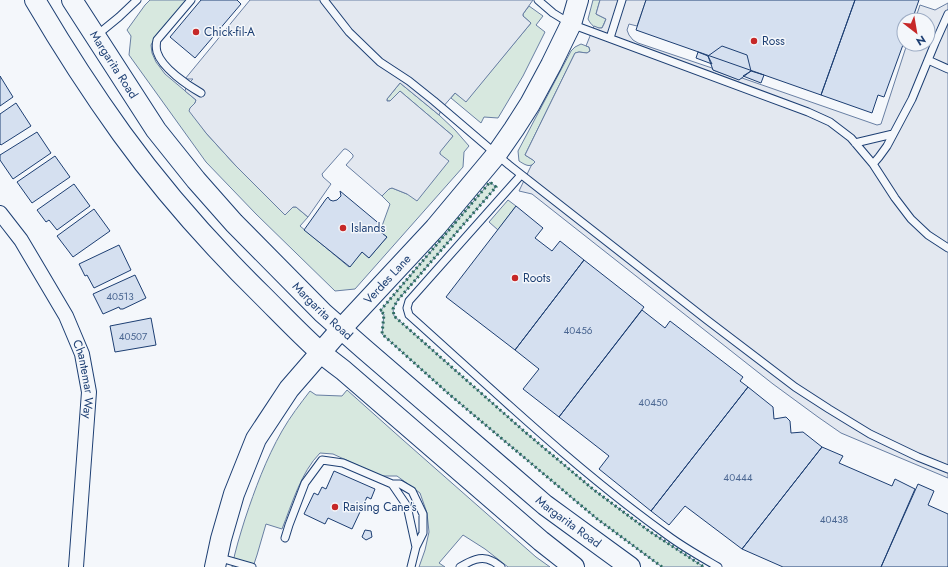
<svg xmlns="http://www.w3.org/2000/svg" width="948" height="567" font-family="Jost,sans-serif">
  <rect width="100%" height="100%" fill="#f4f7fb"/>
  <path fill="#d7e8df" stroke="#687fa3" d="M 150,0 L 187,0 L 157,34 L 151,45 L 152,53 L 156,62 L 165,74 L 196,100 L 195,103 L 190,108 L 206,133 L 236,166 L 285,215 L 293,207 L 296,207 L 308,217 L 300,226 L 349,267 L 362,252 L 369,258 L 387,237 L 378,230 L 382,226 L 390,204 L 382,196 L 389,189 L 392,188 L 407,194 L 440,154 L 439,152 L 453,136 L 400,91 L 390,101 L 387,101 L 387,99 L 400,83 L 439,115 L 455,130 L 469,146 L 464,152 L 463,167 L 355,289 L 335,291 L 256,214 L 206,162 L 129,55 L 131,36 L 127,30 L 145,5 Z
    M 593,0 L 600,0 L 596,14 L 606,19 L 602,28 C 595,29 591,25 588,19 Z
    M 529,6 L 543,16 L 536,25 L 545,32 L 523,76 L 498,118 L 484,117 L 481,123 L 451,98 L 455,93 L 466,101 L 531,23 L 523,16 L 523,14 Z
    M 581,44 L 589,47 L 590,51 L 587,53 L 579,52 L 575,53 L 525,155 L 533,160 L 535,162 C 530,169 524,164 519,161 L 518,151 L 571,51 L 575,47 Z
    M 490,182 L 496,187 L 397,301 L 393,309 L 394,316 L 525,432 L 594,490 L 649,531 L 704,567 L 662,567 L 596,518 L 450,395 L 382,334 L 384,314 L 380,311 Z
    M 508,200 L 516,206 L 498,230 L 489,222 Z
    M 347,390 L 403,440 L 536,557 L 550,567 L 508,567 L 485,549 L 463,535 L 439,563 L 445,567 L 419,567 L 425,550 L 429,532 L 427,513 L 420,493 L 397,476 L 381,476 L 333,454 L 320,453 C 301,472 292,504 282,529 L 266,524 L 257,555 L 253,567 L 232,567 C 235,551 240,535 245,519 C 255,489 266,459 282,431 C 290,417 300,404 310,391 L 316,395 L 342,396 Z"/>
  <path fill="#e3e8f0" stroke="#687fa3" d="M 250,0 L 533,0 L 523,14 L 523,16 L 531,23 L 466,102 L 455,93 L 442,108 L 439,115 L 400,83 L 387,99 L 387,101 L 390,101 L 400,91 L 453,136 L 440,152 L 440,154 L 449,161 L 417,201 L 407,194 L 392,188 L 389,189 L 382,196 L 346,165 L 353,157 L 353,155 L 349,151 L 346,149 L 344,149 L 322,174 L 323,177 L 331,184 L 308,217 L 296,207 L 293,207 L 285,215 L 236,166 L 206,133 L 189,111 L 190,108 L 195,103 L 196,100 L 185,91 L 187,85 L 193,79 L 185,79 Z
    M 600,0 L 646,0 L 637,26 L 629,24 L 627,30 L 629,35 L 633,40 L 638,43 L 712,68 L 713,70 L 739,79 L 742,78 L 877,125 L 881,124 L 907,44 L 928,44 L 928,20 L 915,20 L 920,5 L 935,10 L 948,3 L 948,478 L 841,433 L 818,417 L 773,384 L 532,194 L 519,191 L 531,166 L 535,162 L 533,160 L 525,155 L 575,53 L 579,52 L 587,53 L 590,51 L 589,47 L 586,46 L 594,26 L 599,28 L 602,28 L 604,24 L 606,19 L 596,14 Z"/>
  <path fill="#d5e0f0" stroke="#1d3f73" d="M 201,0 L 237,0 L 241,4 L 195,58 L 170,37 Z
    M 646,0 L 855,0 L 821,95 L 636,30 Z
    M 855,0 L 919,0 L 912,20 L 904,20 L 904,42 L 884,97 L 878,95 L 872,113 L 821,95 Z
    M 722,46 L 747,55 L 751,71 L 739,80 L 713,70 L 708,56 Z
    M 698,52 L 708,56 L 712,64 L 696,58 Z
    M 751,71 L 764,75 L 761,83 L 743,76 Z
    M 0,76 L 13,97 L 0,106 Z
    M 16,103 L 31,126 L 1,145 L 0,144 L 0,114 Z
    M 37,132 L 51,153 L 13,179 L 0,160 L 0,155 Z
    M 55,156 L 70,177 L 32,203 L 17,182 Z
    M 74,184 L 90,206 L 57,230 L 49,220 L 46,222 L 37,210 Z
    M 340,191 L 382,226 L 378,230 L 387,237 L 369,258 L 362,252 L 350,267 L 304,230 L 326,199 L 328,197 L 330,200 L 333,201 L 337,200 L 341,196 Z
    M 516,206 L 543,228 L 535,238 L 552,251 L 560,241 L 584,260 L 515,350 L 446,297 Z
    M 94,209 L 110,231 L 73,257 L 57,236 Z
    M 119,245 L 131,270 L 94,288 L 87,275 L 85,276 L 79,264 Z
    M 584,260 L 644,307 L 559,417 L 523,389 L 539,369 L 515,350 Z
    M 135,275 L 146,298 L 123,309 L 120,309 L 119,307 L 103,314 L 93,294 Z
    M 642,310 L 665,328 L 670,321 L 743,377 L 740,381 L 748,387 L 651,511 L 599,469 L 609,456 L 559,417 Z
    M 151,318 L 156,345 L 115,352 L 110,326 Z
    M 748,387 L 773,407 L 774,419 L 786,417 L 790,421 L 791,433 L 803,432 L 822,447 L 742,549 L 685,506 L 669,525 L 651,511 Z
    M 822,447 L 843,456 L 839,463 L 892,486 L 895,479 L 915,489 L 881,567 L 783,567 L 742,549 Z
    M 334,471 L 375,489 L 371,499 L 367,497 L 352,529 L 328,518 L 325,524 L 304,514 L 314,493 L 318,495 L 322,487 L 326,489 Z
    M 918,484 L 934,491 L 928,505 L 948,514 L 948,567 L 881,567 Z
    M 365,530 L 371,531 L 372,537 L 366,540 L 362,537 Z"/>
  <g fill="none" stroke-linecap="round" stroke-linejoin="round">
    <defs>
      <path id="lane" d="M 191,0 L 157,40 C 156,44 156,48 157,52 C 162,68 187,85 201,93
        M 324,0 L 349,32 L 380,62 L 409,81 L 434,101 L 509,165 L 707,320 L 795,387 L 829,409 L 870,434 L 918,457 L 948,469
        M 538,0 L 553,13 L 571,24 L 808,112 L 830,122 L 851,138 L 873,164 L 895,198 L 911,219 L 928,235 L 948,248
        M 97,35 L 119,17 L 137,0
        M 610,38 L 622,0
        M 928,60 L 948,69
        M 855,143 L 893,134
        M 873,164 L 879,157 L 887,146 L 912,99 L 935,43 L 948,14
        M 521,175 L 409,301 L 407,308 L 409,315 C 493,390 575,469 667,535 C 683,547 701,557 718,567
        M 392,484 L 400,484 L 412,491 L 423,514 L 423,533 L 416,547
        M 285,538 L 289,525 L 305,483 L 322,460 L 343,463 L 392,484 L 407,506 L 416,547 L 411,567
        M 217,557 L 252,567
        M 460,567 C 470,561 481,555 492,561 C 495,562 498,565 501,567"/>
      <g id="street">
        <path id="s1" d="M 0,213 L 21,240 L 66,316 L 82,354 L 89,392 L 76,567"/>
      </g>
      <g id="secondary">
        <path d="M 35,0 C 62,46 91,91 122,134 C 164,192 212,246 263,296 C 282,315 300,334 319,351 C 327,358 335,364 343,370 L 541,541 L 574,567"/>
        <path id="s2" d="M 72,0 L 156,130 L 196,180 L 234,223 L 323,313 L 364,349 L 545,505 L 630,567"/>
        <path id="s3" d="M 215,567 L 221,539 L 234,494 L 256,439 L 289,389 L 341,329 L 435,228 L 496,155 L 514,129 L 530,104 L 551,65 L 571,24 L 578,0"/>
      </g>
    </defs>
    <use href="#lane" stroke="#1d3f73" stroke-width="9"/>
    <use href="#street" stroke="#1d3f73" stroke-width="16"/>
    <use href="#secondary" stroke="#1d3f73" stroke-width="22"/>
    <use href="#lane" stroke="#f4f7fb" stroke-width="7"/>
    <use href="#street" stroke="#f4f7fb" stroke-width="14"/>
    <use href="#secondary" stroke="#f4f7fb" stroke-width="20"/>
    <path stroke="#2c6c60" stroke-width="3" stroke-dasharray="2 3" stroke-linecap="butt" d="M 662,567 L 596,518 L 450,395 L 382,334 L 384,314 L 380,311 L 490,182 L 496,187 L 397,301 L 393,309 L 394,316 L 525,432 L 594,490 L 649,531 L 704,567"/>
  </g>
  <g fill="#c62828" stroke="#f4f7fb" stroke-width="1.5">
    <circle cx="196" cy="32" r="4"/>
    <circle cx="754" cy="41" r="4"/>
    <circle cx="343" cy="228" r="4"/>
    <circle cx="515" cy="278" r="4"/>
    <circle cx="335" cy="507" r="4"/>
  </g>
  <g text-anchor="middle" dominant-baseline="central" stroke-width="3" stroke-linejoin="round" paint-order="stroke">
    <g font-size="10" fill="#4b6792">
      <text x="120" y="296">40513</text>
      <text x="578" y="330">40456</text>
      <text x="133" y="336">40507</text>
      <text x="653" y="402">40450</text>
      <text x="738" y="477">40444</text>
      <text x="834" y="519">40438</text>
    </g>
    <g font-size="12" fill="#1d3f73" stroke="#f4f7fb" text-anchor="start">
      <text x="204" y="32">Chick-fil-A</text>
      <text x="762" y="41">Ross</text>
      <text x="351" y="228">Islands</text>
      <text x="523" y="278">Roots</text>
      <text x="343" y="507">Raising Cane's</text>
    </g>
    <g font-size="12" fill="#1d3f73" stroke="#f4f7fb">
      <text stroke="none"><textPath href="#s2" startOffset="77">Margarita Road</textPath></text>
      <text stroke="none"><textPath href="#s3" startOffset="342">Verdes Lane</textPath></text>
      <text stroke="none"><textPath href="#s2" startOffset="401">Margarita Road</textPath></text>
      <text stroke="none"><textPath href="#s1" startOffset="189">Chantemar Way</textPath></text>
      <text stroke="none"><textPath href="#s2" startOffset="725">Margarita Road</textPath></text>
    </g>
  </g>
  <g transform="translate(916 32) rotate(149)"><circle r="19" fill="#f4f7fb" stroke="#9eadc5"/>
  <path d="M0-3L7 15L0 10L-7 15Z" fill="#c62828"/>
  <text y="-6" font-size="11" font-weight="bold" text-anchor="middle" fill="#1d3f73">N</text>
  </g>
</svg>
